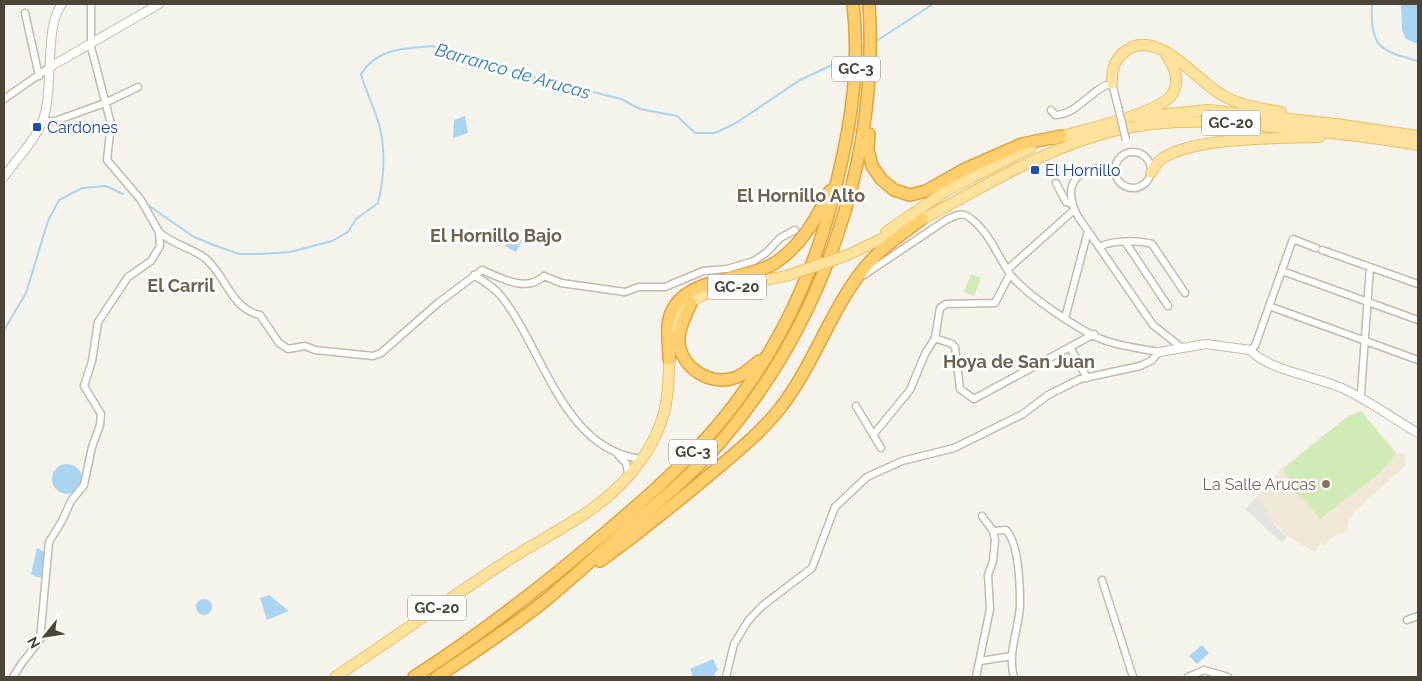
<svg xmlns="http://www.w3.org/2000/svg" width="1422" height="681" font-family="Raleway,sans-serif">
  <rect width="100%" height="100%" fill="#f6f3ec"/>
  <path fill="#efe8d6" d="M 1361,411 L 1396,453 L 1406,454 L 1405,466 L 1356,510 L 1349,521 L 1347,532 L 1331,537 L 1325,546 L 1321,543 L 1315,552 L 1290,538 L 1252,501 L 1281,469 L 1348,416 Z"/>
  <path fill="#d2eab5" d="M 971,274 L 981,278 L 974,296 L 964,292 Z
    M 1361,411 L 1396,453 L 1381,472 L 1320,519 L 1304,499 L 1301,501 L 1283,469 L 1348,416 Z"/>
  <path fill="#e5e3e0" d="M 1257,496 L 1274,524 L 1287,537 L 1282,543 L 1245,509 Z"/>
  <path fill="#a9d4f2" d="M 1401,4 L 1418,4 L 1418,44 L 1406,39 L 1402,30 Z
    M 465,116 L 468,133 L 453,138 L 454,120 Z
    M 511,234 L 522,240 L 516,252 L 505,246 Z
    M52 479a15 15 0 1 1 30 0a15 15 0 1 1-30 0Z
    M 37,548 L 44,552 L 42,577 L 37,577 L 31,574 Z
    M 269,595 L 289,611 L 267,620 L 260,598 Z
    M196 607a8 8 0 1 1 16 0a8 8 0 1 1-16 0Z
    M 1202,645 L 1209,653 L 1197,664 L 1189,656 Z
    M 713,659 L 718,669 L 713,677 L 693,677 L 690,669 Z"/>
  <g fill="none" stroke-linecap="round" stroke-linejoin="round">
    <path stroke="#a9d4f2" stroke-width="2" d="M 1372,4 C 1370,46 1379,51 1418,61
      M 875,42 L 933,4
      M 148,205 L 194,237 L 211,244 L 239,254 L 260,254 L 290,252 L 332,241 L 348,232 L 356,219 L 378,203 C 385,176 386,144 377,118 C 372,103 365,89 361,74 C 377,48 405,48 433,46 L 449,56 L 621,99 L 640,109 L 677,116 L 695,133 L 715,133 L 736,123 L 800,80 L 851,56
      M 4,330 L 26,293 L 48,221 L 59,200 L 82,188 L 106,186 L 123,194"/>
    <defs>
      <path id="minor" d="M 25,13 L 39,76
        M 4,99 L 50,67
        M 1051,110 L 1055,115 C 1079,114 1090,89 1112,83 L 1118,107
        M 43,119 L 51,122 L 58,120 L 105,103 L 138,87
        M1115 170a18 18 0 1 1 36 0a18 18 0 1 1-36 0Z
        M 1115,169 C 1079,162 1059,185 1079,218 L 1153,325 L 1181,347
        M 1056,183 L 1066,202 L 1072,204
        M 159,232 C 173,245 195,249 206,259 C 226,276 231,309 260,315 L 279,343 L 288,349 L 305,346 L 315,350 L 373,356 L 381,353 L 438,303 L 482,270 C 501,278 526,293 544,276 L 561,283 L 625,292 L 639,287 L 665,287 L 703,271 L 727,269 L 754,261 L 767,252 L 780,238 L 795,230
        M 1126,243 L 1168,306
        M 1099,247 C 1112,240 1138,240 1152,244 L 1185,293
        M 1322,250 L 1418,284
        M 1008,269 L 1074,210
        M 1282,271 L 1418,320
        M 474,275 C 483,281 494,287 501,296 C 543,348 563,451 642,459
        M 1269,306 L 1418,360
        M 1065,318 L 1088,231
        M 935,338 L 952,344 L 955,347 L 960,389 L 974,399 L 1094,334
        M 1070,347 L 1087,378
        M 1250,350 L 1255,346 L 1293,239 L 1316,248
        M 1359,397 L 1361,393 L 1370,267
        M 856,406 L 881,448
        M 873,435 L 910,390 L 925,354 L 935,338 L 940,308 L 946,304 L 995,303 L 1010,274
        M 618,455 L 626,463 L 629,477
        M 993,531 L 1006,530 C 1019,544 1020,586 1020,605 C 1019,629 1007,653 1014,677
        M 1102,580 L 1133,677
        M 1407,620 L 1418,616
        M 980,661 L 1012,656
        M 13,677 L 22,663 L 40,640 L 49,542 L 62,521 L 71,501 L 84,485 L 92,447 L 100,425 L 101,414 L 84,386 L 92,361 L 98,322 L 128,277 L 151,261 L 160,246 L 159,232 L 141,200 L 107,160 L 111,124 L 91,47 L 91,4
        M 726,677 L 734,644 L 748,621 L 762,606 L 812,568 L 835,507 L 867,477 L 902,461 L 954,448 L 1023,414 L 1048,395 L 1080,379 L 1140,366 L 1151,361 L 1159,352 C 1143,349 1126,347 1110,342 C 1086,336 1025,294 1010,274 C 997,255 988,229 967,216 C 960,212 953,217 946,220 L 864,275
        M 976,677 L 990,609 L 988,575 L 993,561 L 995,540 L 993,531 L 982,516
        M 1188,677 L 1204,670 L 1228,677"/>
      <path id="tertiary" d="M 50,67 L 159,4
        M 4,177 C 18,157 39,137 45,113 C 53,85 45,23 62,4
        M 1159,352 L 1206,344 L 1250,350 C 1271,372 1318,376 1346,390 C 1371,402 1394,419 1418,433"/>
      <path id="primary" d="M 1112,83 C 1112,69 1114,59 1127,50 C 1158,28 1198,82 1222,95 C 1240,106 1261,108 1281,112
        M 1138,117 L 1208,110 L 1336,124 L 1418,136
        M 1054,139 C 1080,130 1153,115 1170,97 C 1183,82 1173,64 1164,51
        M 1151,173 C 1154,167 1157,162 1163,158 C 1194,137 1280,138 1319,137
        M 886,232 L 946,191 L 1031,147
        M 848,255 C 872,243 898,232 923,219 C 985,186 1045,148 1114,131 C 1177,115 1239,123 1302,130 C 1341,134 1380,138 1418,145
        M 335,677 C 393,639 449,598 507,561 C 555,530 608,509 641,460 C 651,447 660,428 664,413 C 675,374 658,318 701,296 C 726,284 759,282 786,276"/>
      <path id="motorway" d="M 869,134 L 868,149 L 872,166 L 881,179 L 894,190 L 910,195 L 926,191 L 963,170 L 1022,144 L 1061,136
        M 691,303 C 686,315 678,329 679,343 C 682,368 710,386 734,378 C 744,375 751,368 759,361
        M 669,359 C 669,348 667,336 668,325 C 674,275 743,283 775,263 C 802,245 816,219 830,191
        M 600,561 C 637,535 672,506 707,477 C 733,455 760,434 781,407 C 814,364 830,312 862,271 C 878,250 901,235 922,219
        M 414,677 C 481,634 544,585 605,533 C 656,490 709,443 747,387 C 791,324 821,252 838,177 C 852,119 860,63 853,4
        M 437,677 C 474,652 513,627 547,599 C 576,575 603,550 630,526 C 662,499 696,471 723,439 C 823,321 879,159 869,4"/>
    </defs>
    <use href="#minor" stroke="#c2bbae" stroke-width="9"/>
    <use href="#tertiary" stroke="#c2bbae" stroke-width="10"/>
    <use href="#primary" stroke="#e6c16a" stroke-width="12"/>
    <use href="#motorway" stroke="#e0a43c" stroke-width="14"/>
    <use href="#minor" stroke="#fff" stroke-width="6"/>
    <use href="#tertiary" stroke="#fff" stroke-width="8"/>
    <use href="#primary" stroke="#ffe39c" stroke-width="10"/>
    <use href="#motorway" stroke="#ffcf6e" stroke-width="11"/>
    <defs>
      <path id="minor-bridge" d="M 1118,107 L 1126,140"/>
      <path id="primary-bridge" d="M 786,276 L 848,255"/>
    </defs>
    <use href="#minor-bridge" stroke="#c2bbae" stroke-width="9" stroke-linecap="butt"/>
    <use href="#primary-bridge" stroke="#e6c16a" stroke-width="12" stroke-linecap="butt"/>
    <use href="#minor-bridge" stroke="#fff" stroke-width="6"/>
    <use href="#primary-bridge" stroke="#ffe39c" stroke-width="10"/>
  </g>
  <g fill="#1a4fb4" stroke="#fff" stroke-width="2">
    <rect x="32" y="122" width="10" height="10" rx="2.5"/>
    <rect x="1030" y="165" width="10" height="10" rx="2.5"/>
  </g>
  <circle fill="#8d6e63" stroke="#fff" stroke-width="2" cx="1326" cy="484" r="5"/>
  <g text-anchor="middle" dominant-baseline="central" stroke-width="5" stroke-linejoin="round" paint-order="stroke">
    <g fill="#fff" stroke="#817c74" stroke-width="1">
      <rect x="832" y="56.5" width="48" height="25" rx="4"/>
      <rect x="1202" y="110.5" width="58" height="25" rx="4"/>
      <rect x="708" y="274.5" width="58" height="25" rx="4"/>
      <rect x="669" y="439.5" width="48" height="25" rx="4"/>
      <rect x="408" y="595.5" width="58" height="25" rx="4"/>
    </g>
    <g font-size="15" font-weight="bold" fill="#4b4439">
      <text x="856" y="69">GC-3</text>
      <text x="1231" y="123">GC-20</text>
      <text x="737" y="287">GC-20</text>
      <text x="693" y="452">GC-3</text>
      <text x="437" y="608">GC-20</text>
    </g>
    <g font-size="16" fill="#164399" stroke="#fff" text-anchor="start">
      <text x="47" y="127">Cardones</text>
      <text x="1045" y="170">El Hornillo</text>
    </g>
    <g font-size="16" fill="#785e54" stroke="#fff" text-anchor="end">
      <text x="1316" y="484">La Salle Arucas</text>
    </g>
    <g font-size="18" font-style="italic" fill="#2e7ab2" stroke="#fff">
      <text transform="translate(513 71) rotate(16)">Barranco de Arucas</text>
    </g>
    <g font-size="18" font-weight="bold" fill="#6e6250" stroke="#fff">
      <text x="801" y="195">El Hornillo Alto</text>
      <text x="496" y="235">El Hornillo Bajo</text>
      <text x="181" y="285">El Carril</text>
      <text x="1019" y="361">Hoya de San Juan</text>
    </g>
  </g>
  <rect width="1422" height="681" fill="none" stroke="#4b4439" stroke-width="10"/>
  <g transform="translate(45 636) rotate(240)" stroke="#ffffff" stroke-width="4" paint-order="stroke">
  <path d="M0-4L9 19L0 12L-9 19Z" fill="#4b4439"/>
  <text y="-8" font-size="14" font-weight="bold" text-anchor="middle" fill="#4b4439">N</text>
  </g>
</svg>
